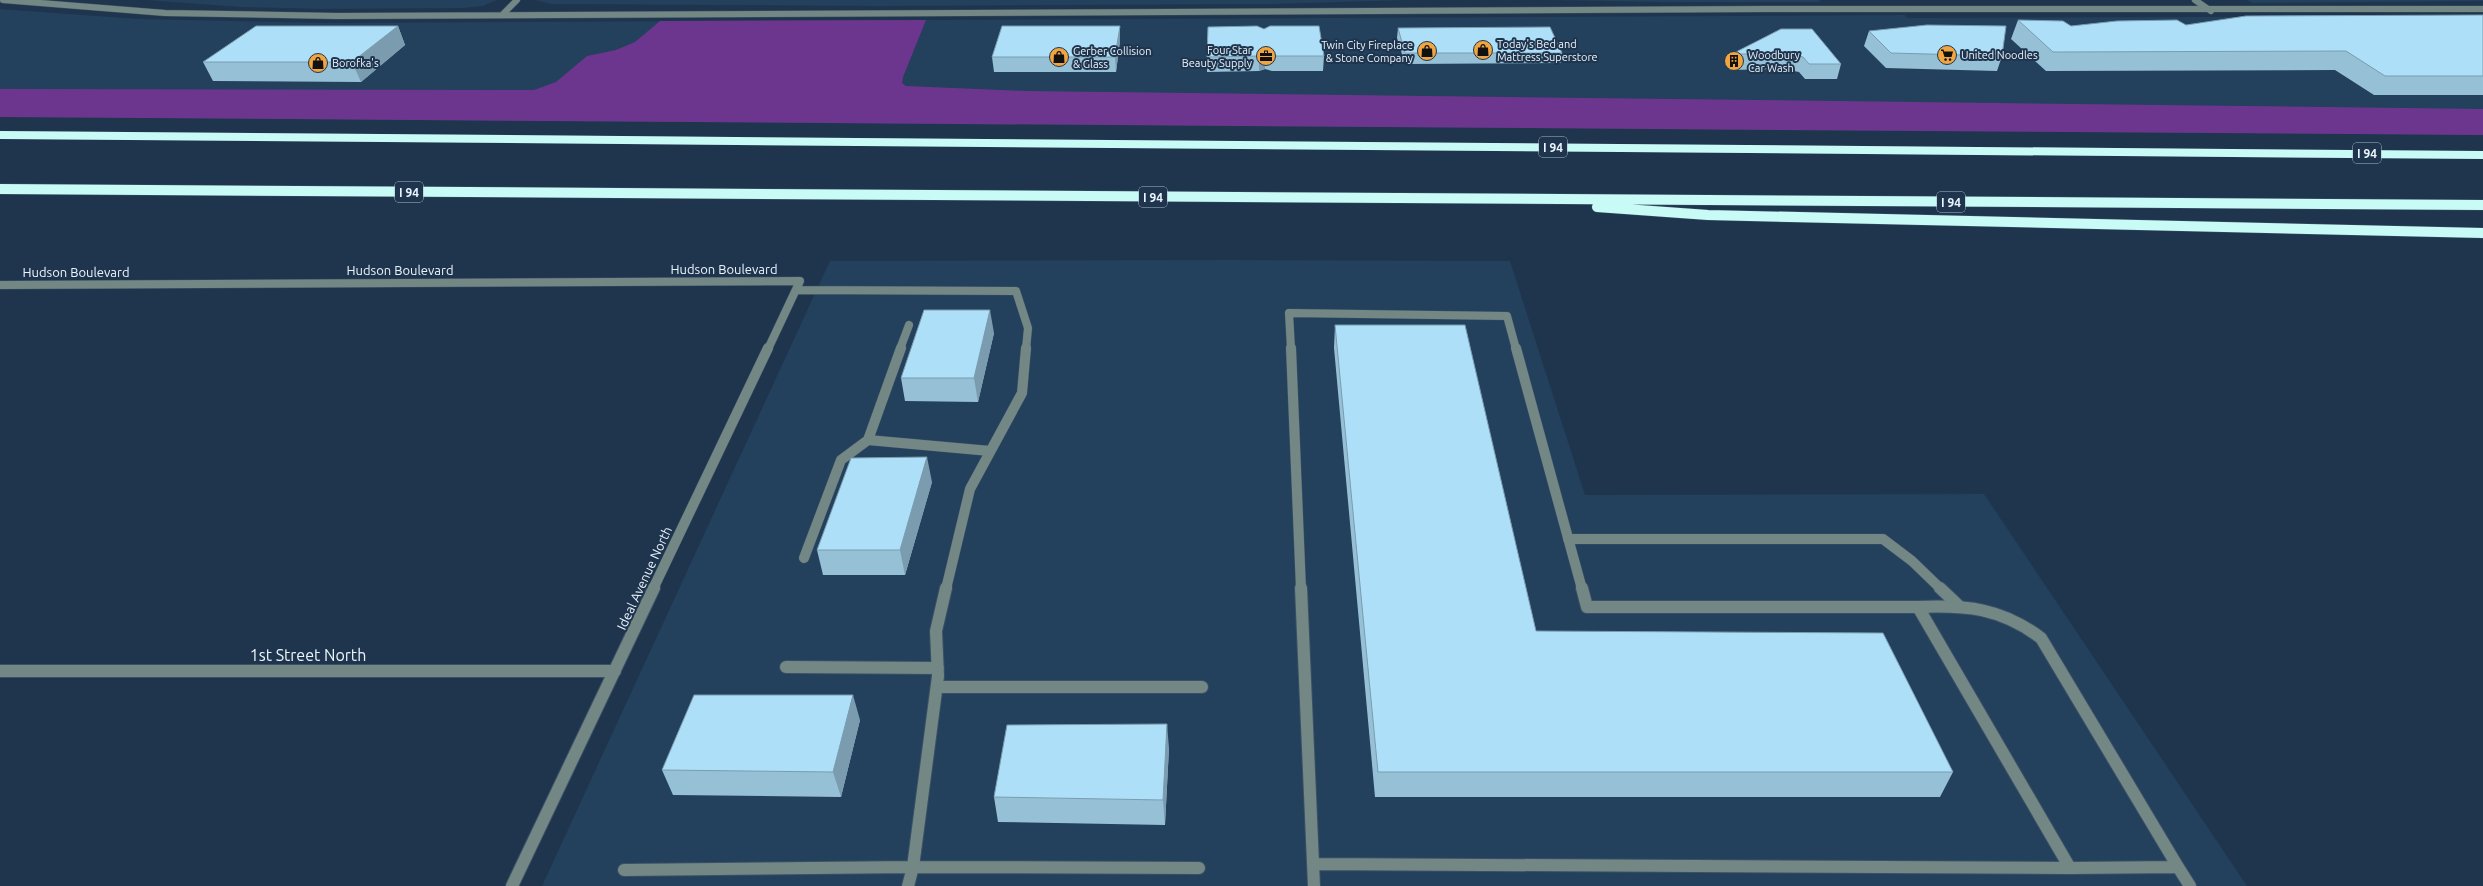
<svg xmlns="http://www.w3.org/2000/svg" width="2483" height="886" font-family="Ubuntu,sans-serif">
  <rect width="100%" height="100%" fill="#1e354d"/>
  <path fill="#23405c" d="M 145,0 L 497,0 L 483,6 L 463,8 L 320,9 L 241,7 Z
    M 535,0 L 1407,0 L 1275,4 L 880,6 L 551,4 Z
    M 1546,0 L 1819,0 L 1821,2 L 1663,2 Z
    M 2248,0 L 2483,0 L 2483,1 L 2252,3 Z
    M 0,9 L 138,19 L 327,23 L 1905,15 L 1907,18 L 2483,16 L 2483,135 L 0,117 Z
    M 1235,260 L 1510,261 L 1585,495 L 1984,494 L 2247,886 L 542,886 L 830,261 Z"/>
  <path fill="#6c368e" d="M 926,20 L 903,77 L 902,83 L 906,86 L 1026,91 L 2483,109 L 2483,135 L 0,117 L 0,89 L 534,90 L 556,82 L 587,56 L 616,50 L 635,42 L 660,21 Z"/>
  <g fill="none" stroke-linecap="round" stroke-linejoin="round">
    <defs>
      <path id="minor-far3" d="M 3,0 L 165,13 L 337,16 L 1766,9 L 2483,9
        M 2195,0 L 2211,11
        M 502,15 L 517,0"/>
      <path id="minor-far2" d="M 0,285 L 800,281 L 768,349
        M 796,290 L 1016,291 L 1028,328 L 1026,349
        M 900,349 L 909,325
        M 1291,349 L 1289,313 L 1507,316 L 1516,349"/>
      <path id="minor-far1" d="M 901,348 L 868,440 L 990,451
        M 1291,348 L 1301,589
        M 1516,348 L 1582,589
        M 1568,539 L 1883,539 L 1912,561 L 1941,589
        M 804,558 L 841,460 L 868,440
        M 653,589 L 768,348
        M 946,589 L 970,489 L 1022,393 L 1026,348"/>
      <path id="minor" d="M 1301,588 L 1314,886
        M 1582,588 L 1587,607 L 1918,607 L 2070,868 L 2178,867 L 2190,886
        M 1940,588 L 1959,606
        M 1918,607 C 1967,605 2001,608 2041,638 L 2178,867
        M 786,667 L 938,668
        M 0,671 L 615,671
        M 937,687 L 1202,687
        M 1313,864 L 2070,868
        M 624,870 L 913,867 L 1199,868
        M 512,886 L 654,588
        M 908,886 L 913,867 L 938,676 L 936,631 L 946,588"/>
      <path id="highway-far1" d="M 0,135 L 2483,155"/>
      <path id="highway" d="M 0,189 L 2483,205
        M 1597,207 L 1708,215 L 2483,233"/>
    </defs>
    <use href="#minor-far3" stroke="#3b5066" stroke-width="7"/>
    <use href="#minor-far2" stroke="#3b5066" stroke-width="9"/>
    <use href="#minor-far1" stroke="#3b5066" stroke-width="11"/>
    <use href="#minor" stroke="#3b5066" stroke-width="14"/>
    <use href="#highway-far1" stroke="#3b5066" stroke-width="8"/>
    <use href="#highway" stroke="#3b5066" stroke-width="11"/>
    <use href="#minor-far3" stroke="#738785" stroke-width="6"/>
    <use href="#minor-far2" stroke="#738785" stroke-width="8"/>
    <use href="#minor-far1" stroke="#738785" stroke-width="10"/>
    <use href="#minor" stroke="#738785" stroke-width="12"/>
    <use href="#highway-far1" stroke="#c8faf6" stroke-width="8"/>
    <use href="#highway" stroke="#c8faf6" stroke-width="10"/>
  </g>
  <path fill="#96c0d5" d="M 2483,15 L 2483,95 L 2374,95 L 2335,70 L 2046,71 L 2011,39 L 2018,20 L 2071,26 L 2186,25 Z
    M 398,26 L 405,45 L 361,82 L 213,81 L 203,62 Z
    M 1120,26 L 1120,41 L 1116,72 L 994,72 L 992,57 Z
    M 1208,27 L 1324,56 L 1323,71 L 1272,71 L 1265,69 L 1259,71 L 1207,72 Z
    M 1398,28 L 1562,53 L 1561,63 L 1405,64 L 1397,38 Z
    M 1781,29 L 1841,64 L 1837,79 L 1805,79 L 1799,72 L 1783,69 L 1729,70 L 1732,54 Z
    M 1869,31 L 2002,56 L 1997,71 L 1886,68 L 1864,46 Z
    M 1335,325 L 1536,631 L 1953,772 L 1940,797 L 1375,797 L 1334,348 Z
    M 994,333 L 978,402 L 905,401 L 901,378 Z
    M 932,482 L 905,575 L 823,575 L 817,550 Z
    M 860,720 L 841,797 L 673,795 L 662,770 Z
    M 1169,748 L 1165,825 L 998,822 L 994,797 Z"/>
  <path fill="#7a9cae" d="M 398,26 L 405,45 L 361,82 L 352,62 Z
    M 1120,26 L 1120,41 L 1116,72 L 1115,57 Z
    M 1265,54 L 1265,69 L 1259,71 L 1259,56 Z
    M 990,310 L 994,333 L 978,402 L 974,378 Z
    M 927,457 L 932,482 L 905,575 L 900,550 Z
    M 853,695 L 860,720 L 841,797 L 833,772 Z
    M 1167,724 L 1169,748 L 1165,825 L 1163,800 Z"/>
  <path fill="#aedff8" stroke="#7a9cae" d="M 2483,15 L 2483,76 L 2385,76 L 2346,51 L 2053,52 L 2018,20 L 2063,21 L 2071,26 L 2117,21 L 2177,20 L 2186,25 L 2246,16 Z
    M 1927,25 L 2006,26 L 2002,56 L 1891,53 L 1869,31 Z
    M 256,26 L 398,26 L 352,62 L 203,62 Z
    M 1002,26 L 1120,26 L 1115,57 L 992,57 Z
    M 1257,26 L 1264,29 L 1270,26 L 1319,26 L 1324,56 L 1272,56 L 1265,54 L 1259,56 L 1207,57 L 1208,27 Z
    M 1550,27 L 1562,53 L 1405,53 L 1398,28 Z
    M 1781,29 L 1812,29 L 1841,64 L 1809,64 L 1803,57 L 1788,54 L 1732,54 Z
    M 924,310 L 990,310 L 974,378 L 901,378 Z
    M 1335,325 L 1465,325 L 1536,631 L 1883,633 L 1953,772 L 1378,772 Z
    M 927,457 L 900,550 L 817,550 L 851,458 Z
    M 694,695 L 853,695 L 833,772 L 662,770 Z
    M 1167,724 L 1163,800 L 994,797 L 1007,725 Z"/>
  <defs>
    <symbol id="shop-disc" viewBox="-11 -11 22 22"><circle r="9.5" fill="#f1a540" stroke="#1e354d"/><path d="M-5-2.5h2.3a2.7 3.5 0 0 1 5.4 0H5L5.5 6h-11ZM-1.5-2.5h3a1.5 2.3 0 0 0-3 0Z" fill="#111"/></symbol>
    <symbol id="supermarket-disc" viewBox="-11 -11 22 22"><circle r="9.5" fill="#f1a540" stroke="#1e354d"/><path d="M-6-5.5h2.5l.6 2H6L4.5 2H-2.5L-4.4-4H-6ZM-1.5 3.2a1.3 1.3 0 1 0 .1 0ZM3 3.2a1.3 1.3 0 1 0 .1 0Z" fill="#111"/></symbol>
    <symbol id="office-disc" viewBox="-11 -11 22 22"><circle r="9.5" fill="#f1a540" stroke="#1e354d"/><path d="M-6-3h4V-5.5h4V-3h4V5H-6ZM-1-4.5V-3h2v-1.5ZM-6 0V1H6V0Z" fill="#111"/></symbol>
    <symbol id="building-disc" viewBox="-11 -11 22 22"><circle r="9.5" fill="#f1a540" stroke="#1e354d"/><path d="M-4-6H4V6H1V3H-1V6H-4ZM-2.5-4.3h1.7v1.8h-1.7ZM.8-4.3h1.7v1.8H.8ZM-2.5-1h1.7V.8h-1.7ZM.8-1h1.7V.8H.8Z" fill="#111"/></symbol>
  </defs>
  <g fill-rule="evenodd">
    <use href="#shop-disc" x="1472" y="39" width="22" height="22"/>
    <use href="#shop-disc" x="1416" y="40" width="22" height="22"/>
    <use href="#supermarket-disc" x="1936" y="44" width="22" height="22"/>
    <use href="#office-disc" x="1255" y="45" width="22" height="22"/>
    <use href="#shop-disc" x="1048" y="46" width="22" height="22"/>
    <use href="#building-disc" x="1723" y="50" width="22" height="22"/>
    <use href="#shop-disc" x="307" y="52" width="22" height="22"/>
  </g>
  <g text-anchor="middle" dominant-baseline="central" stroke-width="4" stroke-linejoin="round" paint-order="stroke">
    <g font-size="11" fill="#ebf4fd" stroke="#1e354d" text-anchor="start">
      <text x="1497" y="44">Today's Bed and<tspan x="1497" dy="13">Mattress Superstore</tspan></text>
      <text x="1413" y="45" text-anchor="end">Twin City Fireplace<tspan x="1413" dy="13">&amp; Stone Company</tspan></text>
      <text x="1252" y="50" text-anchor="end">Four Star<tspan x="1252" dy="13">Beauty Supply</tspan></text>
      <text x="1073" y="51">Gerber Collision<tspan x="1073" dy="13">&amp; Glass</tspan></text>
      <text x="1748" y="55">Woodbury<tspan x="1748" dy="13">Car Wash</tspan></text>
      <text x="1961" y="55">United Noodles</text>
      <text x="332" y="63">Borofka's</text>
    </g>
    <g fill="#1e354d" stroke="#aebbc8" stroke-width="1">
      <rect x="1539" y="137" width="28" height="20" rx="3"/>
      <rect x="2353" y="143" width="28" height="20" rx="3"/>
      <rect x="395" y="182" width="28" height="20" rx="3"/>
      <rect x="1139" y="187" width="28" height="20" rx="3"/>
      <rect x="1937" y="192" width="28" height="20" rx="3"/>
    </g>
    <g font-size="12" font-weight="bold" fill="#ebf4fd">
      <text x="1553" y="147">I 94</text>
      <text x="2367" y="153">I 94</text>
      <text x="409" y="192">I 94</text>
      <text x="1153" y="197">I 94</text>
      <text x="1951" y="202">I 94</text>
    </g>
    <g font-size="13" fill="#ebf4fd" stroke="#1e354d">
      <text x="724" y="269">Hudson Boulevard</text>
      <text x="400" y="270">Hudson Boulevard</text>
      <text x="76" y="272">Hudson Boulevard</text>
      <text transform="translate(644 578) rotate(-65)">Ideal Avenue North</text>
    </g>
    <g font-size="16" fill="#ebf4fd" stroke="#1e354d">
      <text x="308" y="655">1st Street North</text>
    </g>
  </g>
</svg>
